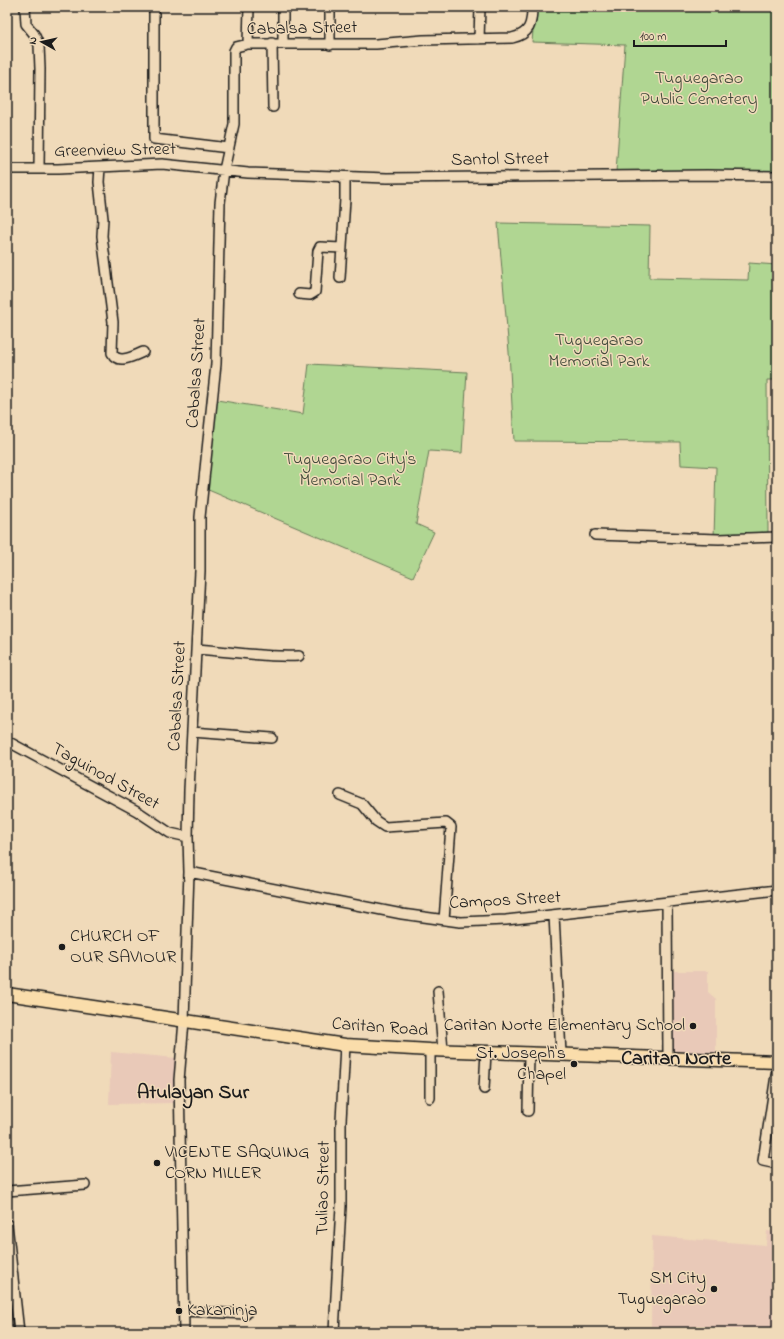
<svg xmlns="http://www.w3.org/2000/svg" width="784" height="1339" font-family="'Indie Flower',sans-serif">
  <rect width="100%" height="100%" fill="#f0dab9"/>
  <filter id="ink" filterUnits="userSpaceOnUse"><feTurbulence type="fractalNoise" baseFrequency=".025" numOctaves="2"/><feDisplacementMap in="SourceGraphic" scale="8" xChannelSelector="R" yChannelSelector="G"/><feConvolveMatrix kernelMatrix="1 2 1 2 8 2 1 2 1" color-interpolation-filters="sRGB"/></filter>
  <g filter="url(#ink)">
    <path fill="#e9c9b8" d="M 670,971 L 708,971 L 708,992 L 716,999 L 716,1055 L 671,1053 Z
      M 111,1052 L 176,1058 L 176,1103 L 109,1104 Z
      M 767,1231 L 777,1232 L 777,1332 L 651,1332 L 652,1236 L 766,1245 Z"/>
    <path fill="#b0d692" stroke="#667957" d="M 535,7 L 777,7 L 777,173 L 616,172 L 625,45 L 532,42 Z
      M 498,223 L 650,226 L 649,278 L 748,280 L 749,263 L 777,265 L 777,380 L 767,380 L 768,534 L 714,537 L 716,467 L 681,465 L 680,442 L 514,441 L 509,352 Z
      M 309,364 L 467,372 L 462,453 L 429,451 L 416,524 L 434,532 L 413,577 L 206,489 L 217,400 L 303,414 Z"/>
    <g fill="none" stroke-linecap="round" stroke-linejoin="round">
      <defs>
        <path id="minor" d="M 25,7 L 26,24 L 34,34 L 39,45 L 40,69 L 39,169
          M 154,7 L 154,139 L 229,148
          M 330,7 L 330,45
          M 479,39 L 480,7
          M 272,43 L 273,107
          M 283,43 L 283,7
          M 248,44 L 249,7
          M 100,167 L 99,182 L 103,219 L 102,236 L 113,322 L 112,353 C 118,365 134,356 143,352
          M 7,169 L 58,169 L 162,164 L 248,173 L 387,178 L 707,175 L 777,176
          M 340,278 L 345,199 L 345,177
          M 299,294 L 310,295 L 315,292 L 318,251 L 320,247 L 342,248
          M 595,535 L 719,539 L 777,537
          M 196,649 C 230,651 265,658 299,656
          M 192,732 L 272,738
          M 7,741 L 137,811 L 170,833 L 188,837
          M 340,795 L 362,804 L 376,821 L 385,827 L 446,823 L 451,827 L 444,920
          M 189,872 L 402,914 L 460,922 L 506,920 L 777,890
          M 667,903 L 668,1058
          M 554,915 L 561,1054
          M 438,991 L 443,1050
          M 430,1050 L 430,1098
          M 777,1069 L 763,1161 L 777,1164
          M 484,1089 L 486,1052
          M 528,1111 L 529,1053
          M 7,1191 L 85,1185
          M 7,1224 L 19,1332
          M 184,1311 L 246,1314
          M 184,1332 L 179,1080 L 184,1021 L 189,872 L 188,837 L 189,790 L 200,571 L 200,517 L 216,364 L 220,203 L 224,170 L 234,124 L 234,51 L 236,47 L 248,44 L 376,44 L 423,40 L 512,38 C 530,34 532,24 532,7
          M 334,1332 L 341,1206 L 341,1121 L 345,1045"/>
        <path id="major" d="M 7,994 L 345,1045 L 430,1050 L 777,1062"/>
      </defs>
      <use href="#minor" stroke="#1c1c1c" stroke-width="12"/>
      <use href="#major" stroke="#1c1c1c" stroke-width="15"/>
      <use href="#minor" stroke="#f0dab9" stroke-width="9"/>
      <use href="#major" stroke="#faddab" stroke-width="12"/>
    </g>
  </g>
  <g fill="#1c1c1c" stroke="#f0dab9" stroke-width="1.5">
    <circle cx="62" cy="947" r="4"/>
    <circle cx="693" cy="1026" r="4"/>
    <circle cx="574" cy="1064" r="4"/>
    <circle cx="157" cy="1163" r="4"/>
    <circle cx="714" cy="1289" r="4"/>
    <circle cx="179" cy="1311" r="4"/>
  </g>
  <g text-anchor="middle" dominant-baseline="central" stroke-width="3" stroke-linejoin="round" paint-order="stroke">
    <g font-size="18" fill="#1c1c1c" stroke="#f0dab9">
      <text transform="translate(302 29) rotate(-1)">Cabalsa Street</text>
      <text transform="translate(115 151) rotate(-1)">Greenview Street</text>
      <text transform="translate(500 160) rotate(-1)">Santol Street</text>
      <text transform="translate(197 373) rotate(-86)">Cabalsa Street</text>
      <text transform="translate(178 696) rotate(-87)">Cabalsa Street</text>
      <text transform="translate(105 777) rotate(29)">Taguinod Street</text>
      <text transform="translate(505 901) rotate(-3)">Campos Street</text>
      <text transform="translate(380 1028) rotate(4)">Caritan Road</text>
      <text transform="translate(324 1188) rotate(-89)">Tuliao Street</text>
    </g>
    <g font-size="18" fill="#414a3a" stroke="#f0dab9">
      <text x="699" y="79">Tuguegarao<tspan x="699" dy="21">Public Cemetery</tspan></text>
      <text x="599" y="341">Tuguegarao<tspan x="599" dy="21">Memorial Park</tspan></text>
      <text x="350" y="460">Tuguegarao City's<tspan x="350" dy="21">Memorial Park</tspan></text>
    </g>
    <g font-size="18" fill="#1c1c1c" stroke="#f0dab9" text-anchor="start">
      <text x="70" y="937">CHURCH OF<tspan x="70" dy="21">OUR SAVIOUR</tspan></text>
      <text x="685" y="1026" text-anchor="end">Caritan Norte Elementary School</text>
      <text x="566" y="1054" text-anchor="end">St. Joseph's<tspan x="566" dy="21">Chapel</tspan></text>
      <text x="165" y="1153">VICENTE SAQUING<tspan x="165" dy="21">CORN MILLER</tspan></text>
      <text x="706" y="1279" text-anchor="end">SM City<tspan x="706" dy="21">Tuguegarao</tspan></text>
      <text x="187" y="1311">Kakaninja</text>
    </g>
    <g font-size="20" font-weight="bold" fill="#1c1c1c" stroke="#f0dab9">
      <text x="676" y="1059">Caritan Norte</text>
      <text x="193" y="1093">Atulayan Sur</text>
    </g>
  </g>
  <rect width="784" height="1339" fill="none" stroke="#f0dab9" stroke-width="24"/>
  <rect x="12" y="12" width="760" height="1315" fill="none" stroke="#1c1c1c" stroke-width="1.5" filter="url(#ink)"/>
  <g transform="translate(42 42) rotate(278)" stroke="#f0dab9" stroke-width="3" paint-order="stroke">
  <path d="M0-3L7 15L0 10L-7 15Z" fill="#1c1c1c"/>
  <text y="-6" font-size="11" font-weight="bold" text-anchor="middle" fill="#1c1c1c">N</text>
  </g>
  <path d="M634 40v6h92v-6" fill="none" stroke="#1c1c1c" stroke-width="2"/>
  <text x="640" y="40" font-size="12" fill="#1c1c1c" stroke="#f0dab9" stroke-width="3" paint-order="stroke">100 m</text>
</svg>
